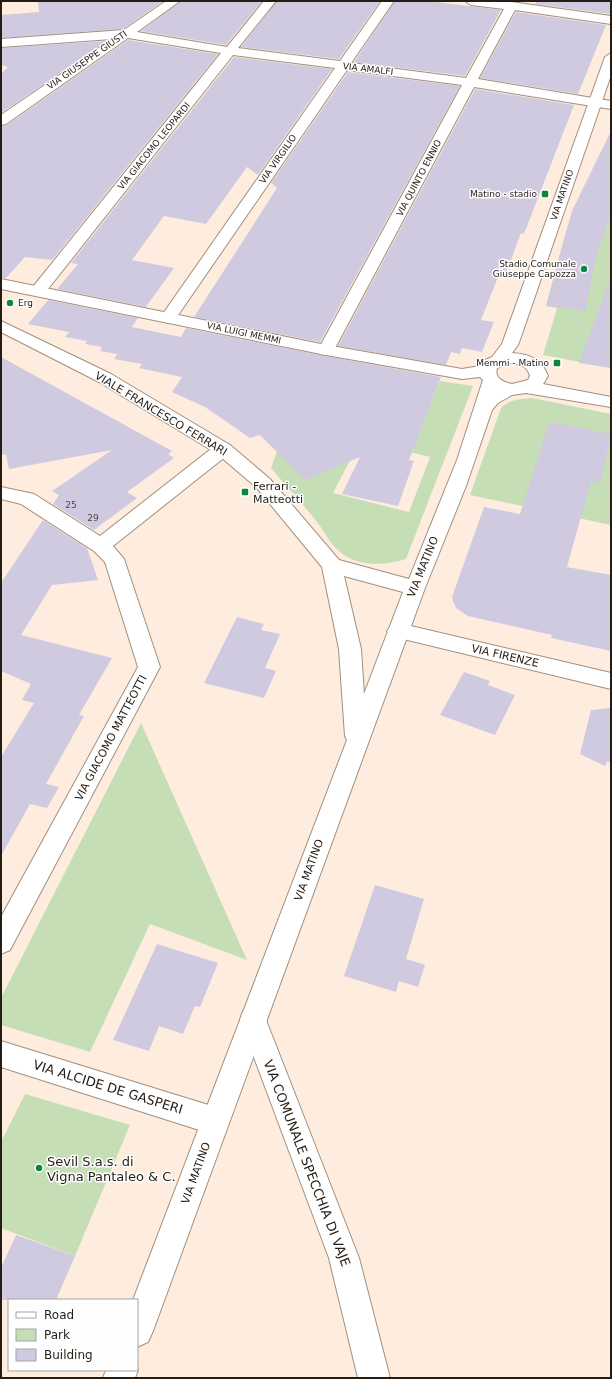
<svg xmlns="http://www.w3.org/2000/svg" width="612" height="1379" font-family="'DejaVu Sans',sans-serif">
  <rect width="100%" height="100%" fill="#feedde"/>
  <path fill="#c6deb5" d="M 611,141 L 611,368 L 543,355 L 557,308 L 546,306 L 566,231 L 582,190 Z
    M 440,381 L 473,386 L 406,559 C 385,566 357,567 339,551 C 330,544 324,531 317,522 C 302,503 286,486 271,468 L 277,451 L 367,428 L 333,493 L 409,512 L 430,457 L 410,452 Z
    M 532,398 L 611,414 L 611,525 L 470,495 L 501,408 C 510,399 520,399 532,398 Z
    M 141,723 L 247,960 L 150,924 L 90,1052 L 1,1025 L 1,998 Z
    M 25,1094 L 130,1125 L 75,1256 L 1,1228 L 1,1142 Z"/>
  <path fill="#d0cae1" d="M 38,1 L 163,1 L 123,29 L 1,38 L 1,15 L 39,12 Z
    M 181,1 L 262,1 L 226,45 L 141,31 Z
    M 277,1 L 380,1 L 339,59 L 241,47 Z
    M 395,1 L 428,1 L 501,10 L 465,76 L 354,62 Z
    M 537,1 L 611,1 L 611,11 L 610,14 L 535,4 Z
    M 516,12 L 606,25 L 578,94 L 480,78 Z
    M 128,40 L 218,54 L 52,260 L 25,257 L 6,278 L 1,278 L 1,126 L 7,125 Z
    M 107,41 L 1,113 L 1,74 L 8,67 L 1,65 L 1,48 Z
    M 234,57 L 332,69 L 258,175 L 247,167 L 206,224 L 164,216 L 132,260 L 174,268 L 146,307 L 57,289 L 78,264 L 71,263 Z
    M 348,72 L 460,86 L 320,342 L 194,317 L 277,188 L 271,183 Z
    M 475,89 L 574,105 L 524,234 L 521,233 L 506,273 L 500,272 L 481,320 L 494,322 L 482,352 L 462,348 L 460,354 L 451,352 L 446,365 L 338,346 Z
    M 611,131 L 611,213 L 594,263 L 586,311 L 546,306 L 572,211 Z
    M 608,284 L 611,284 L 611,368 L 579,363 Z
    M 48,300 L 138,318 L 132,327 L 181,337 L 186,328 L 320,355 L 441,377 L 409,460 L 414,461 L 398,506 L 342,494 L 360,457 L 305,480 L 260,435 L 250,438 L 205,407 L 172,392 L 182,377 L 139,368 L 142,364 L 114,359 L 117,354 L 100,351 L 102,347 L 85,344 L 87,341 L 65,337 L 69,332 L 28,324 Z
    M 1,357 L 172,451 L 168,454 L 174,458 L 127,492 L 137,498 L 94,530 L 53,504 L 59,495 L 52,491 L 112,450 L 9,469 L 6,455 L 1,454 Z
    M 549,422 L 611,434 L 600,483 L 591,481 L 567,567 L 611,575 L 611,651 L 551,638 L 552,635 L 468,616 L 456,608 L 453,601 L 452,597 L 484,507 L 520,514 Z
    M 43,520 L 87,548 L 98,580 L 52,585 L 21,635 L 112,658 L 79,715 L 84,716 L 46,784 L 59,787 L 47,808 L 30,804 L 1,856 L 1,757 L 34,703 L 22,700 L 31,684 L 1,671 L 1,583 Z
    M 237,617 L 264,624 L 261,630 L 280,634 L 265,668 L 276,671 L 264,698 L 204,683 Z
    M 464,672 L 490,681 L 488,685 L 515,695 L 495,735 L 440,715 Z
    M 611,708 L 611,763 L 607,761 L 605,766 L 580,754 L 591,710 Z
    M 375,885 L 424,899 L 406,959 L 425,965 L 418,987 L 399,981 L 396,992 L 344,976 Z
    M 157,944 L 218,963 L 200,1007 L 195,1006 L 183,1034 L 159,1026 L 149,1051 L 113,1040 Z
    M 16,1235 L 75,1256 L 56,1300 L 1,1300 L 1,1268 Z"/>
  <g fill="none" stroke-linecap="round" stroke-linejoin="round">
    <defs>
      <path id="street" d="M 166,1 L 180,1 L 137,32 L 227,47 L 264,1 L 276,1 L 238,48 L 340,61 L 382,1 L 394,1 L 351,63 L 466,78 L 504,9 L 471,5 L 465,1 L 511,2 L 611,16 L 611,24 L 515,10 L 478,79 L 611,101 L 611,109 L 474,87 L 334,350 L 332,354 L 326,355 L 320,354 L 318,350 L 462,85 L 347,70 L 174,321 L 168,323 L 162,321 L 160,318 L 335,68 L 233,55 L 44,294 L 38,296 L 32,294 L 30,291 L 32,288 L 221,53 L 128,38 L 6,124 L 1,125 L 1,115 L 112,39 L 1,47 L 1,39 L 124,30 Z
        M 223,443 L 230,445 L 232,449 L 230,453 L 113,546 L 124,559 L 160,667 L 10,950 L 1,954 L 1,917 L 138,667 L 105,562 L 94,551 L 21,504 L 1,499 L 1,487 L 34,494 L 100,536 L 216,445 Z
        M 398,623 L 611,673 L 611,689 L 391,636 L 387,631 L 391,626 Z
        M 253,1007 L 263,1011 L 266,1020 L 359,1258 L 390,1378 L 358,1378 L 329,1258 L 240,1020 L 243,1011 Z
        M 1,1041 L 215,1107 L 225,1111 L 229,1121 L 225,1131 L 215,1135 L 1,1067 Z"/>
      <path id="secondary" d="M 611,53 L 611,75 L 522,334 L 518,345 L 512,353 C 529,354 542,359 548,376 L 543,384 L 611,397 L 611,407 L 526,393 L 512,395 L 498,403 L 492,410 L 466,486 L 425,588 L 153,1331 L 148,1342 L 137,1347 L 137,1300 L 133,1300 L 347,740 L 345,736 L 339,649 L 322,567 L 256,487 L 216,453 L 99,382 L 1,332 L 1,321 L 111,374 L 230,445 L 270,479 L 339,560 L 409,579 L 457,460 L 483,380 L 480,377 L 462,379 L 326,355 L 1,289 L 1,279 L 326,345 L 462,369 L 480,366 L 483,361 L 492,357 L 502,344 L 605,57 ZM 510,363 C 521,364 527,366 530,376 L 528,380 L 512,384 C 503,382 494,378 497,368 ZM 344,576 L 403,592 L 364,694 L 361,649 Z
        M 137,1367 L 138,1370 L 135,1378 L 103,1378 L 106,1370 L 137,1370 Z"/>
    </defs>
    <use href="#street" stroke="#a18f7e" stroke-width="2"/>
    <use href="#secondary" stroke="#a18f7e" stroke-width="2"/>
    <use href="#street" fill="#fff" fill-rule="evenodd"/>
    <use href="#secondary" fill="#fff" fill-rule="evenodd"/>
  </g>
  <g fill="#0f853e" stroke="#fefefe" stroke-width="1.5">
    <rect x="541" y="190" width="8" height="8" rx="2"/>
    <circle cx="584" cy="269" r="4"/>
    <circle cx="10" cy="303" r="4"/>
    <rect x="553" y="359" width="8" height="8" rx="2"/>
    <rect x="241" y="488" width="8" height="8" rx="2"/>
    <circle cx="39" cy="1168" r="4"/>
  </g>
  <g text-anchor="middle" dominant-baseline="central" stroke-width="3" stroke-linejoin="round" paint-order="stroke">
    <g font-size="9" fill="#241d16" stroke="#fefefe">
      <text transform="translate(87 60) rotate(-35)">VIA GIUSEPPE GIUSTI</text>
      <text transform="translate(368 69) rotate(7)">VIA AMALFI</text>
      <text transform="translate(154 146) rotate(-51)">VIA GIACOMO LEOPARDI</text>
      <text transform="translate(278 159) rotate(-55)">VIA VIRGILIO</text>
      <text transform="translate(419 178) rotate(-62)">VIA QUINTO ENNIO</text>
      <text transform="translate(562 195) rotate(-71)">VIA MATINO</text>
      <text transform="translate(244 333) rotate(12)">VIA LUIGI MEMMI</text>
    </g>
    <g font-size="9" fill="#241d16" stroke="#fefefe" text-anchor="end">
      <text x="537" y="194">Matino - stadio</text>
      <text x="576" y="264">Stadio Comunale<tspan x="576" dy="10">Giuseppe Capozza</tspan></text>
      <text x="18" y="303" text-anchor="start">Erg</text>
      <text x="549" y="363">Memmi - Matino</text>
    </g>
    <g font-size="9" fill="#4f4849">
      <text x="71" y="505">25</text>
      <text x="93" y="518">29</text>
    </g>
    <g font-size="11" fill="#241d16" stroke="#fefefe">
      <text transform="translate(161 414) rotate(31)">VIALE FRANCESCO FERRARI</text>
      <text transform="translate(423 567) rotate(-68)">VIA MATINO</text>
      <text transform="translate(505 656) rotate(13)">VIA FIRENZE</text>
      <text transform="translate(111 738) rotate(-62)">VIA GIACOMO MATTEOTTI</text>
      <text transform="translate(309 870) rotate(-70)">VIA MATINO</text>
      <text transform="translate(196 1173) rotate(-70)">VIA MATINO</text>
    </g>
    <g font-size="11" fill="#241d16" stroke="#fefefe" text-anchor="start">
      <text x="253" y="486">Ferrari -<tspan x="253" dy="13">Matteotti</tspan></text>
    </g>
    <g font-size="13" fill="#241d16" stroke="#fefefe">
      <text transform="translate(108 1087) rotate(17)">VIA ALCIDE DE GASPERI</text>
      <text transform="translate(307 1163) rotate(69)">VIA COMUNALE SPECCHIA DI VAJE</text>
    </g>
    <g font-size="13" fill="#241d16" stroke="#fefefe" text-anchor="start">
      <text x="47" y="1161">Sevil S.a.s. di<tspan x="47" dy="15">Vigna Pantaleo &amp; C.</tspan></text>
    </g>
  </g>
  <rect width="612" height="1379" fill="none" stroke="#241d16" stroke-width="4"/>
  <rect x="8" y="1299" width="130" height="72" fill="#fefefe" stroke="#a7a4a1"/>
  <rect x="16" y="1312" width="20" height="6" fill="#ffffff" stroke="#a7a4a1"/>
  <text x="44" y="1319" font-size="12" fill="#241d16">Road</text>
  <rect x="16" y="1329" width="20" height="12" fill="#c6deb5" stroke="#a7a4a1"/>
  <text x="44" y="1339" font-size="12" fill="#241d16">Park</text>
  <rect x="16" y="1349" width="20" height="12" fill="#d0cae1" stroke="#a7a4a1"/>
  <text x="44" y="1359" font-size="12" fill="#241d16">Building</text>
</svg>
